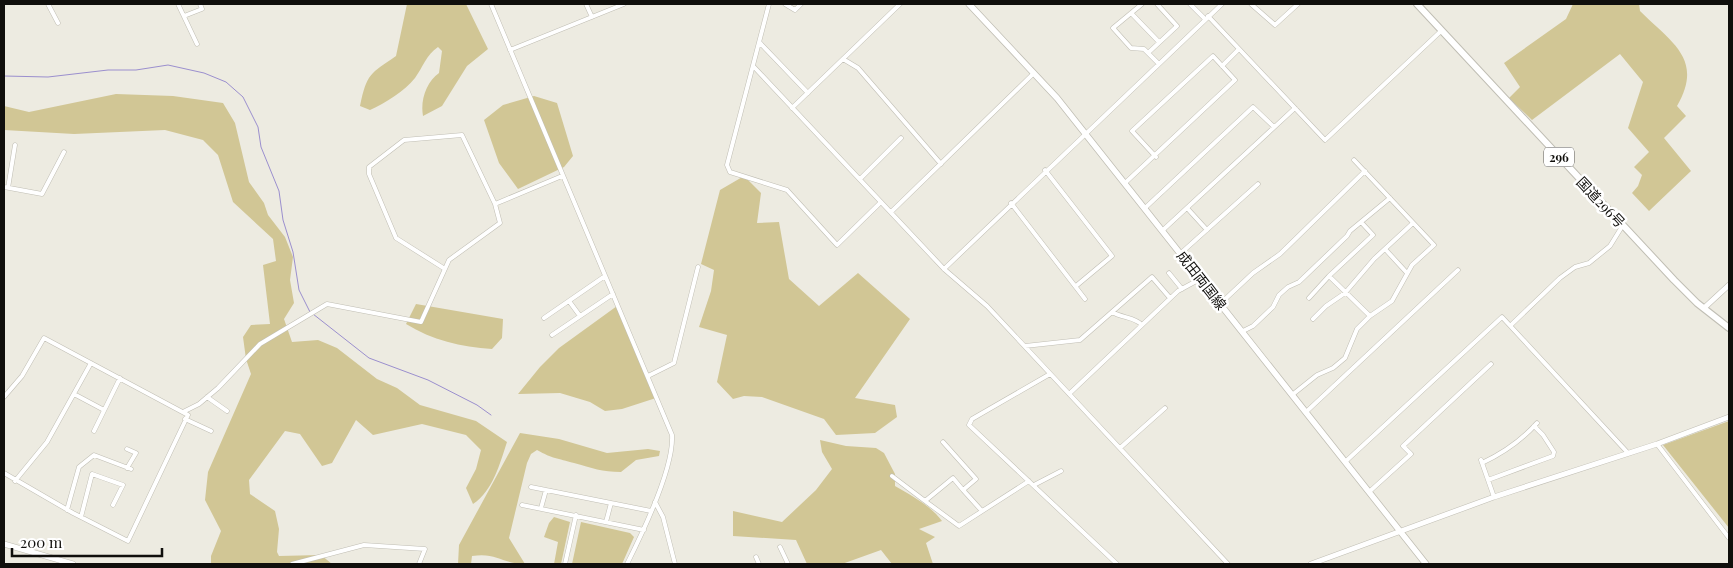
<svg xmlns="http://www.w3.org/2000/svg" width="1733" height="568" font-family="'Playfair Display','Noto Sans JP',serif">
  <rect width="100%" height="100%" fill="#edebe1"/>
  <path fill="#d1c695" d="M 407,4 L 466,4 L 488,49 L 467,66 L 442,106 L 423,116 C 420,100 427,81 439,73 L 442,51 L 438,47 C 426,55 423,67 415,78 C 405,91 385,103 370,110 L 360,106 C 367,73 370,74 396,56 Z
    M 1573,4 L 1639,4 L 1640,11 C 1672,43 1704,59 1677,106 L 1686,116 L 1664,138 L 1691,171 L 1649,211 L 1632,193 L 1638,186 L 1642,175 L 1634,167 L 1649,152 L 1628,128 L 1643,82 L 1620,54 L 1532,120 L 1509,98 L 1520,87 L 1504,63 L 1566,19 Z
    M 116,94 L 173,96 L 223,103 L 235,123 L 249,182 L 264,203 L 268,215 L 285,237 L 293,257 L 290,280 L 294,303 L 284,319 L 292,342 L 318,340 L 337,348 L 377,379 L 397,388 L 420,405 L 476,421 L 507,442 C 500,463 493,491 473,504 L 466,488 L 476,469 L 481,450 L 466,435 L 422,424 L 373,435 L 356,420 L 332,463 L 322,466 L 300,434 L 285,431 L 249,480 L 250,494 L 275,511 L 279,529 L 277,552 L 279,556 L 321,555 L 332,564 L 211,564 L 211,556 L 221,531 L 205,500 L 208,472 L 251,374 L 246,359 L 243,337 L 251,325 L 270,324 L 263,265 L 276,261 L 273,239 L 233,202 L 218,155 L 203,140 L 165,130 L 74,134 L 4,130 L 4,106 L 29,112 Z
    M 534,96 L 557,103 L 573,156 L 564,167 L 518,189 L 499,163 L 484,120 L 503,105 Z
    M 744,176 L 761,193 L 757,223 L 779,222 L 789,279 L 819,306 L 858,273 L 910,319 L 855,398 L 895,405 L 897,417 L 875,433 L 836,435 L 824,419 L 762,397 L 744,396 L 733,399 L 717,382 L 727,335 L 699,327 L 711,291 L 714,270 L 701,264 L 720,190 Z
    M 416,304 L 503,319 L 502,338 L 492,349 C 461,347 432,340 406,324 Z
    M 617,306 L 656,398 L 622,409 L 605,411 L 590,402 L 560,393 L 518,394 L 540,367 L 559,348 Z
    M 1729,421 L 1729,528 L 1663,445 Z
    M 520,433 L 559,439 L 607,453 L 648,449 L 660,451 L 659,456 L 636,460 L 621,472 C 602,472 592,468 574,463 C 557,458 553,459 537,450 L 531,454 L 527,463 L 509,538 L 525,564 C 502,564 497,552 472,556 L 471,564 L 458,564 L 459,545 Z
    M 820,440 L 846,446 L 876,448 L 884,453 L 895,474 L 895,486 C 912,496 930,505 942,521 L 919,529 L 935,537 L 926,543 L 933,564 L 892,564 L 881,550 L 842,564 L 807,564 L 796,540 L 733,536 L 733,511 L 782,522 L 816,490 L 832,469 L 822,452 Z
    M 554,517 L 570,522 L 561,564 L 554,564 L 558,542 L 544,537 L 549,523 Z
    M 581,522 L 630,533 L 634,537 L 622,564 L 572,564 Z"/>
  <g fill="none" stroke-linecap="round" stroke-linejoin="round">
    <path stroke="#9b8fce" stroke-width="1" d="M 4,76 L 48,77 L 108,70 L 136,70 L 168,65 L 204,73 L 226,82 L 243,97 L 258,127 L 261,147 L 279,191 L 283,220 L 293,252 L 299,290 L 310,312
      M 313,314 L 369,358 L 428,380 L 477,405 L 491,415"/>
    <defs>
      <path id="minor" d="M 48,4 L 58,23
        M 178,4 L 197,44
        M 491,4 L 672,435 C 674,468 642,534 627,564
        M 586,4 L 592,17
        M 769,4 L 727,165 L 730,172 L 787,190 L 837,245 L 881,202
        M 785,4 L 795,10 L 801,4
        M 1142,4 L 1113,28 L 1131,48 L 1144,49 L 1158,63
        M 1190,4 L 1205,19
        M 1251,4 L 1275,25 L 1298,4
        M 1131,13 L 1159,42
        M 184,16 L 202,9 L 200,4
        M 1208,16 L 1325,140 L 1441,31
        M 760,43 L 808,93
        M 510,50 L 624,4
        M 1148,53 L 1177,26 L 1157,4
        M 843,59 L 858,68 L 941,164
        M 1222,66 L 1239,49
        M 754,67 L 944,269 L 987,306 L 1228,564
        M 792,108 L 900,4
        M 1045,170 L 1112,256 L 1076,286
        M 860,179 L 901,138
        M 1125,183 L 1235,80 L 1213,56 L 1132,131 L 1156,157
        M 4,187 L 42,194 L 64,152
        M 8,188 L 15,145
        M 1011,203 L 1085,299
        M 495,204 L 562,176
        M 1145,208 L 1253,107 L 1274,127
        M 1187,208 L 1207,230
        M 891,212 L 1034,73
        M 1163,230 L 1295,108
        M 1385,249 L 1407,273
        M 1181,253 L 1258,184
        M 944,269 L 1222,4
        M 1169,273 L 1182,289
        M 1329,276 L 1373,235 L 1361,222
        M 1309,298 L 1329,276 L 1370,316
        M 569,301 L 580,316
        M 1221,303 L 1253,273 L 1280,254 L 1365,171
        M 1112,312 C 1122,318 1135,317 1142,325
        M 544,318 L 605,276
        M 1313,319 L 1326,306 L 1345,293 L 1374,259 L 1413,223
        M 1511,325 L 1560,278 L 1575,267 L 1589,263 L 1610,246 L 1623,225
        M 1243,331 L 1253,326 L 1273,307 L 1279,295 L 1288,287 L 1299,282 L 1347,236 L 1350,231 L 1390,198
        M 552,335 L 613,294
        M 1025,346 L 1080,340 L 1152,277 L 1170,298
        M 1050,374 L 972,419 L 969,425 L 1117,564
        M 648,376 L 674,363 L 698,267
        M 74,394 L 104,410
        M 1069,394 L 1178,291 L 1200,279
        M 1292,395 L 1317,375 L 1333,368 L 1345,358 L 1357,329 L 1370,316 L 1392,301 L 1412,265 L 1434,245 L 1354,160
        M 4,397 L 22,376 L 44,338 L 188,415 L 128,541 L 73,513 L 4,473
        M 207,397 L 227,411
        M 183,412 L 199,404 L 218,388 L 260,344 L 327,304 L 421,322 L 449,260 L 500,223 L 495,204 L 462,135 L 404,140 L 369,167 L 369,174 L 396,238 L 445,269
        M 1306,412 L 1458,270
        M 185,419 L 211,431
        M 94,431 L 120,378
        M 1657,444 L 1729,538
        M 1120,448 L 1165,408
        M 127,449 L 136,453 L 127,468
        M 1481,460 L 1494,497
        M 1345,462 L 1502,317 L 1628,453
        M 1482,463 C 1503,453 1521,441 1537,423
        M 892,476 L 925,501 L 953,478 L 963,490 L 976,479 L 943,442
        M 1488,480 L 1553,456 L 1554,452 L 1543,435 L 1534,426
        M 15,481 L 47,442 L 91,363
        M 1034,485 L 1061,471
        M 531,487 L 651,511
        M 963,490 L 982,511
        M 1369,492 L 1411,454 L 1403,446 L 1491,364
        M 925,501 L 959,526 L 1029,481
        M 655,502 L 663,517 L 675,564
        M 522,505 L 644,530
        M 541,508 L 546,490
        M 67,510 L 79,467 L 94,455 L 131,469
        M 81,517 L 92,474 L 123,485 L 113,505
        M 606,522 L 611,503
        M 780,547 L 788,564
        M 756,557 L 759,564
        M 292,564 L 364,545 L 425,549 L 419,564
        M 565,564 L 576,515"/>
      <path id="tertiary" d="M 1704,308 L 1729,285
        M 4,544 L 73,564
        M 1311,564 L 1494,497 L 1657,444 L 1729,417"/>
      <path id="secondary" d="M 969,4 L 1057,98 L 1426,564"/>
      <path id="trunk" d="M 1417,4 L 1674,280 L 1697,303 L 1729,328"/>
    </defs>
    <use href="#minor" stroke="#c0beb4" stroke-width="5"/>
    <use href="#tertiary" stroke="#c0beb4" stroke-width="6"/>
    <use href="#secondary" stroke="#c0beb4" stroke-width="7"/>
    <use href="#trunk" stroke="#c0beb4" stroke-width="8"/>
    <use href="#minor" stroke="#fff" stroke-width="4"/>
    <use href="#tertiary" stroke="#fff" stroke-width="5"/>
    <use href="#secondary" stroke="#fff" stroke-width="5.5"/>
    <use href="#trunk" stroke="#fff" stroke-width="6"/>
  </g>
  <g text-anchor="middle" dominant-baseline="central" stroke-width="5" stroke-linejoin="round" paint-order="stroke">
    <rect fill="#fff" stroke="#585755" stroke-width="1" x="1544" y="147.5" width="30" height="19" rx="4"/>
    <g font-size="12" font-weight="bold" fill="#100f0c">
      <text x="1559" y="157">296</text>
    </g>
    <g font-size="14" fill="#100f0c" stroke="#fff">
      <text transform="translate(1601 202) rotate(47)">国道296号</text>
      <text transform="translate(1202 280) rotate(52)">成田両国線</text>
    </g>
  </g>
  <rect width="1733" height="568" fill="none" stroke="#100f0c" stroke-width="10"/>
  <path d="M12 548v8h150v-8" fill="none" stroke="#100f0c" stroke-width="2.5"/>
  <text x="20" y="548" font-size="15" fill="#100f0c" stroke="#ffffff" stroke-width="4" paint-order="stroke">200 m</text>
</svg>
